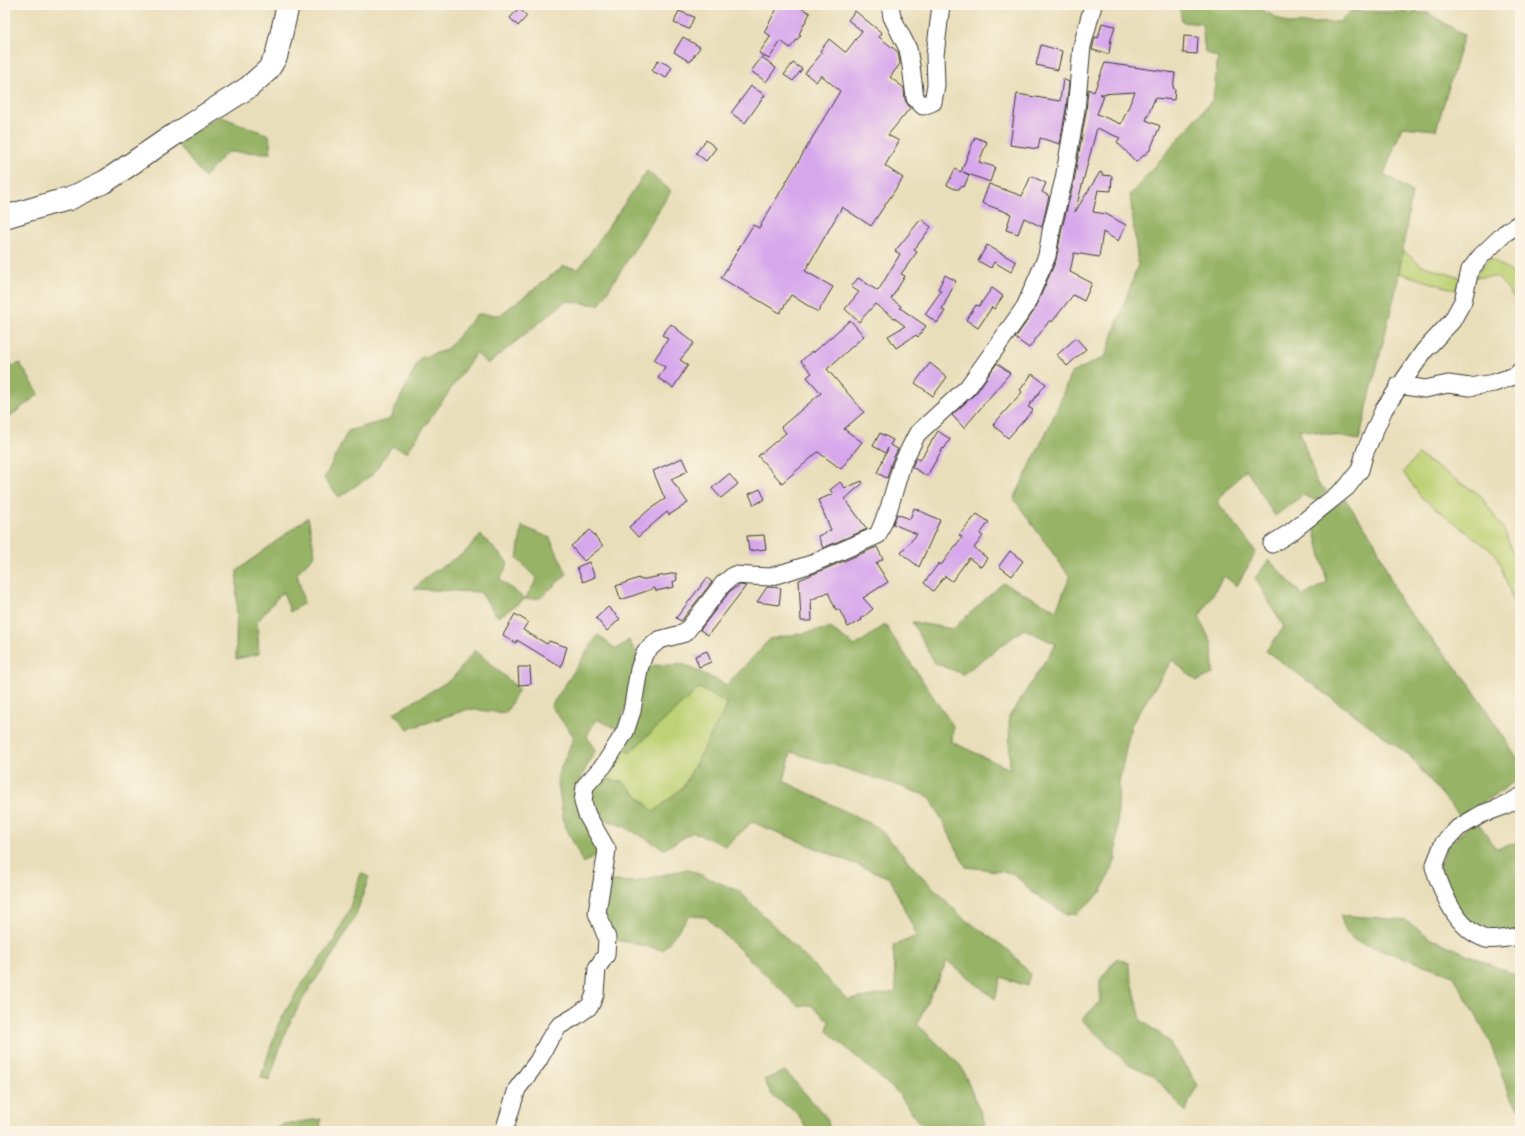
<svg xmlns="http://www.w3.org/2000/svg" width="1525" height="1136" font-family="Mali,sans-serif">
  <rect width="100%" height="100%" fill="#fcf5e5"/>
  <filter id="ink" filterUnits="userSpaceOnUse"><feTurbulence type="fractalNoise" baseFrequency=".025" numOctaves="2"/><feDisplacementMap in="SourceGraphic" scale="8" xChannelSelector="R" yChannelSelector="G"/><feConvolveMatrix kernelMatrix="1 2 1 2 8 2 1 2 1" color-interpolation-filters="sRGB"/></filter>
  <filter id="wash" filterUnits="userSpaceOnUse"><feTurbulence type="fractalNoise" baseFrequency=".012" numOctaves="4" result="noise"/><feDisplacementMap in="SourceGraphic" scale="16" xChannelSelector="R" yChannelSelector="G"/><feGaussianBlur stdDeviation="0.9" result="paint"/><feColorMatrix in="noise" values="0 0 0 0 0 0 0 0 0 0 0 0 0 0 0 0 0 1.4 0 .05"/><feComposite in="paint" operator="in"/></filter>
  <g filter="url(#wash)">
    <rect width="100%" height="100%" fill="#e9deba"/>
    <path fill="#bed174" stroke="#6d7648" d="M 1402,250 L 1421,265 L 1461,278 L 1459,291 L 1399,273 Z
      M 1490,258 L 1520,278 L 1520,305 L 1497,277 L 1474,277 Z
      M 1418,455 L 1480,495 L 1504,530 L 1520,574 L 1520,620 L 1496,554 L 1422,498 L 1403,472 Z
      M 699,687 L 729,704 L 683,787 L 654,812 L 623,782 L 596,777 L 622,745 L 630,752 Z"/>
    <path fill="#96b366" stroke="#596841" d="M 1179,5 L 1236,5 L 1257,7 L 1289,24 L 1339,22 L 1351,11 L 1428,13 L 1464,35 L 1436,130 L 1402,127 L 1384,174 L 1412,192 L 1397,285 L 1359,440 L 1299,429 L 1317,483 L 1327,491 L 1317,501 L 1303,495 L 1275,516 L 1246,469 L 1217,501 L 1256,552 L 1237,586 L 1224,576 L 1199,617 L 1212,644 L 1213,674 L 1197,681 L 1172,660 L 1131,725 L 1119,782 L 1116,859 L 1102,891 L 1078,913 L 1067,915 L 1032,892 L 1013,873 L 966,867 L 930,797 L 885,781 L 791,752 L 784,781 L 879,828 L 914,868 L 962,917 L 1011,952 L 1030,974 L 1027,986 L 1001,977 L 995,999 L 947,961 L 917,1024 L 961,1066 L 985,1123 L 979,1131 L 930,1131 L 916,1119 L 899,1094 L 827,1031 L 829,1021 L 811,1005 L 799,1007 L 706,917 L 689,916 L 663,950 L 613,939 L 603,909 L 611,881 L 633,882 L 687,869 L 739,891 L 848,1000 L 896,992 L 893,946 L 917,936 L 890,878 L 752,822 L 726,846 L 693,832 L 664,849 L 625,827 L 596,816 L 589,800 L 596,777 L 623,782 L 654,812 L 683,787 L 728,704 L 699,688 L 629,753 L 622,745 L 644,666 L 683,664 L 727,685 L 770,639 L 831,628 L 855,646 L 885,625 L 953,726 L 952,742 L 1010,769 L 1009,717 L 1056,644 L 1024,629 L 963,674 L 935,663 L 912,622 L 953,629 L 1003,583 L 1056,610 L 1070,577 L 1014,499 L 1055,414 L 1071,373 L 1105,357 L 1138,265 L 1130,195 L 1213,99 L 1218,58 L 1205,52 L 1202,24 L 1182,22 Z
      M 219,116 L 269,135 L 271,153 L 227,152 L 204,177 L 176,142 Z
      M 647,171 L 671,191 L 599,305 L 566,301 L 488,364 L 476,353 L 407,452 L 392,446 L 372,475 L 339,497 L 324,479 L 348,431 L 390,419 L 420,358 L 446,350 L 477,314 L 500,315 L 564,266 L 579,269 Z
      M 20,363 L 39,394 L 5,420 L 5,369 Z
      M 1345,499 L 1374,540 L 1401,603 L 1466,679 L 1520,762 L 1520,777 L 1494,796 L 1459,815 L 1409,755 L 1354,714 L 1266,651 L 1284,627 L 1255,578 L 1269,560 L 1303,596 L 1327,582 L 1313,522 Z
      M 308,517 L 315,555 L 297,573 L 304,603 L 290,612 L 283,591 L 257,622 L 259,654 L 236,659 L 237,571 Z
      M 522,526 L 550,538 L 567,574 L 540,598 L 525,599 L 498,617 L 480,592 L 414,589 L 430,574 L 464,553 L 481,535 L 508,563 L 500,580 L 525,599 L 537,579 L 517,559 Z
      M 598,635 L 616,649 L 629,640 L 638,656 L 632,690 L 617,729 L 596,719 L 587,736 L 595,751 L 582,776 L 580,799 L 604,852 L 583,863 L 564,823 L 557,777 L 574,737 L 551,706 Z
      M 475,650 L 519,689 L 506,713 L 469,709 L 408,729 L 394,713 L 452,679 Z
      M 1476,820 L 1497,849 L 1520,841 L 1520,934 L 1500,936 L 1471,927 L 1438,874 L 1447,846 Z
      M 361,873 L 369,877 L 356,915 L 336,950 L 305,995 L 286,1030 L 269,1081 L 261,1077 L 278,1025 L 299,988 L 334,941 L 349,910 Z
      M 1340,915 L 1405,920 L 1432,939 L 1520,977 L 1520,1109 L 1510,1096 L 1487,1035 L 1453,975 L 1355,941 L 1346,932 Z
      M 1117,958 L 1128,963 L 1141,1020 L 1167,1039 L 1198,1085 L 1190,1099 L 1186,1112 L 1153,1075 L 1128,1064 L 1082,1020 L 1100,1001 L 1100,980 Z
      M 785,1071 L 827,1118 L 830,1131 L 808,1131 L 797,1113 L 772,1095 L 764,1080 Z
      M 321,1119 L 320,1131 L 272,1131 L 284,1124 Z"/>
    <g id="blocks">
      <path fill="#d7a7ec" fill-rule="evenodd" d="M 779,5 L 795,5 L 810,13 L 799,34 L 801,35 L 790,48 L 781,41 L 769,59 L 759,53 L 771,36 L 764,32 Z
        M 519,8 L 527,16 L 518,26 L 510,18 Z
        M 679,11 L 694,17 L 689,29 L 674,23 Z
        M 855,11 L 882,33 L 879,37 L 898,52 L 900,64 L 890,77 L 904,88 L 905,100 L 910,108 L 888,135 L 899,141 L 885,166 L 903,178 L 871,226 L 842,207 L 805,271 L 833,287 L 818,312 L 791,295 L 780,313 L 721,278 L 753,225 L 759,228 L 840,91 L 821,75 L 816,82 L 805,73 L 822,53 L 820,51 L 829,39 L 845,52 L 846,52 L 862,31 L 848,20 Z
        M 1102,23 L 1115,26 L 1111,39 L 1109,54 L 1092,50 L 1095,37 L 1098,38 Z
        M 1184,36 L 1198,37 L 1197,54 L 1183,53 Z
        M 683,37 L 700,47 L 690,62 L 674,52 Z
        M 1041,45 L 1062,51 L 1058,70 L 1036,65 Z
        M 762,57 L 776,68 L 766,82 L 751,71 Z
        M 658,60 L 672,67 L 666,78 L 652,71 Z
        M 793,63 L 802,69 L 793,81 L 784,75 Z
        M 1105,63 L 1175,73 L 1173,88 L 1175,89 L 1174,100 L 1155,98 L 1146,120 L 1160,126 L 1150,150 L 1136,162 L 1117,142 L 1120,138 L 1097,128 L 1075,212 L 1100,172 L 1102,173 L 1102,175 L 1112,176 L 1111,191 L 1098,190 L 1093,212 L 1106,214 L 1126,225 L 1118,241 L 1103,232 L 1099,257 L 1074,253 L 1070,272 L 1092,283 L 1084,301 L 1073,295 L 1052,322 L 1050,320 L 1029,348 L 1015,338 L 1034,311 L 1056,260 L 1062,228 L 1074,181 L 1086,112 L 1088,89 L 1094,92 ZM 1135,92 L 1121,124 L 1097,114 L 1104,96 L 1100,94 Z
        M 1063,79 L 1069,82 L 1066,109 L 1060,144 L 1040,138 L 1038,149 L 1010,145 L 1017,94 L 1060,101 Z
        M 751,86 L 765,95 L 745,123 L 731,113 Z
        M 975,137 L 987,142 L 979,162 L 995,167 L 990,182 L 963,172 L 969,175 L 964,187 L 961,186 L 959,189 L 955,189 L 947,185 L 955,169 L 961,172 Z
        M 706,140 L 716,148 L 706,161 L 696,153 Z
        M 1031,176 L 1046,183 L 1042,192 L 1049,196 L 1042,227 L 1024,218 L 1018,234 L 1006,230 L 1011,214 L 982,203 L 989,184 L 1022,196 Z
        M 921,219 L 931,227 L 914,250 L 917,252 L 901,274 L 905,276 L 891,299 L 901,306 L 900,308 L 926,326 L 918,337 L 916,335 L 896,348 L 888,336 L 905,326 L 875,304 L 859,322 L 845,309 L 859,292 L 851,287 L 858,278 L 878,291 L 900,254 L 895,251 Z
        M 987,245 L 1016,262 L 1011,272 L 994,262 L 991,268 L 978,261 Z
        M 945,275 L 956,281 L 942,309 L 945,311 L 937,323 L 925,314 L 941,291 L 938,289 Z
        M 992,288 L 1003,296 L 994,309 L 992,307 L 978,328 L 966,320 L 976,305 L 979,306 Z
        M 850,320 L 864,336 L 827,369 L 864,412 L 844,429 L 862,442 L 841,469 L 818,452 L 782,483 L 758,456 L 786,433 L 781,427 L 821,393 L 807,377 L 812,373 L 801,361 L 812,351 L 813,353 Z
        M 671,324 L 694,343 L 680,360 L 688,365 L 673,388 L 658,378 L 665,367 L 654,360 L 668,339 L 662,335 Z
        M 1076,338 L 1086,349 L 1067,366 L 1057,355 Z
        M 930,363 L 947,377 L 933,396 L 915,383 Z
        M 997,363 L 1010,373 L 964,428 L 952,415 L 976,393 Z
        M 1032,374 L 1046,384 L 1028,407 L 1033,410 L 1008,438 L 993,425 L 1022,392 L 1020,390 Z
        M 938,431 L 950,439 L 944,449 L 943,448 L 927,476 L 912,467 L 916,458 L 920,460 Z
        M 880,433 L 893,440 L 890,445 L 898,449 L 892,461 L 887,478 L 877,473 L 888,448 L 886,453 L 873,446 Z
        M 682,458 L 688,471 L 671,479 L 688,503 L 669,515 L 667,512 L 638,537 L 629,527 L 650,509 L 665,499 L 653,471 Z
        M 729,474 L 738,484 L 721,498 L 712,488 Z
        M 862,481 L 863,483 L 845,499 L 867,529 L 823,548 L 818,536 L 831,530 L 818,500 L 833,494 L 830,490 L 840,482 L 845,488 Z
        M 760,489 L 765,499 L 754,505 L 749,494 Z
        M 914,508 L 940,520 L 919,567 L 901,553 L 917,534 L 893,524 L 897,514 L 910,519 Z
        M 977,514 L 989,522 L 980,534 L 983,536 L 974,548 L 987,558 L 981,567 L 969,558 L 952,581 L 945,576 L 933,591 L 924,583 L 939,563 L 941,565 L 962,537 L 959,535 Z
        M 590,530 L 603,546 L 584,561 L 571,546 Z
        M 764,535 L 766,549 L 749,551 L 747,536 Z
        M 877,547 L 883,559 L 876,563 L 888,582 L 863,598 L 873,609 L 861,619 L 862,620 L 848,627 L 839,609 L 836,610 L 828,592 L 811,600 L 812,621 L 801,621 L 799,580 Z
        M 1010,551 L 1023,561 L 1012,576 L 999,566 Z
        M 589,562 L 595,577 L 583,582 L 577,567 Z
        M 676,573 L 677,580 L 673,582 L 674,587 L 656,591 L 655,588 L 621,600 L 616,586 L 639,578 L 640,580 Z
        M 707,578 L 712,582 L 681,621 L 676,618 Z
        M 740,585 L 746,586 L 708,635 L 700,630 L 730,591 Z
        M 767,587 L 781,588 L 779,605 L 757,602 Z
        M 608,607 L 620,619 L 607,631 L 596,618 Z
        M 515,614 L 528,622 L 523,630 L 547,644 L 549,641 L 567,647 L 561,667 L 517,640 L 516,643 L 503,635 Z
        M 707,651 L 711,662 L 699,667 L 695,656 Z
        M 518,667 L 530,667 L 531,684 L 519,685 Z"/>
    </g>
  </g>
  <g filter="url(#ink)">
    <use href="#blocks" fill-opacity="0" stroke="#3b3934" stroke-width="1"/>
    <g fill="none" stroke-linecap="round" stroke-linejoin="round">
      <defs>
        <path id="street" d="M 890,5 L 892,17 L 908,49 L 911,66 L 915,98 L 923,106 L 933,102 L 936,85 L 935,55 L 941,5
          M 1399,385 L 1425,389 L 1448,384 L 1470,387 L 1494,383 L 1517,375 L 1520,371
          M 1272,544 L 1291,532 L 1347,487 L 1360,470 L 1365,452 L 1384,409 L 1424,351 L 1452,321 L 1463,301 L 1470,270 L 1481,256 L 1505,233 L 1520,223
          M 1520,797 L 1504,806 L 1482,814 L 1458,828 L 1443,844 L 1434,867 C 1443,894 1456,929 1486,939 C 1494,941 1511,937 1520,936
          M 504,1131 L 517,1089 L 538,1061 L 549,1040 L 559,1026 L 576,1016 L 590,1006 L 595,994 L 597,968 L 606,955 L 607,938 L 597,913 L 607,850 L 587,815 L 583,802 L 585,786 L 604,765 L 625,732 L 632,711 L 639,669 L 645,652 L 659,640 L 685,633 L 723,584 L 734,575 L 770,577 L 811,564 L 878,535 L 889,508 L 902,464 L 917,434 L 968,387 L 1025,307 L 1047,256 L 1052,226 L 1064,179 L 1076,110 L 1082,46 L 1093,5"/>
        <path id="secondary" d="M 5,217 L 52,203 L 69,199 L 106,181 L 172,136 L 249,87 L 268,70 L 276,57 L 288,5"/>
      </defs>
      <use href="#street" stroke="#3b3934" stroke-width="19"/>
      <use href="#secondary" stroke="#3b3934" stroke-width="24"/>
      <use href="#street" stroke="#fff" stroke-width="17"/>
      <use href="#secondary" stroke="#fff" stroke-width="22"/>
    </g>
  </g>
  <rect width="1525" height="1136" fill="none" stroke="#fcf5e5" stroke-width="20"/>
</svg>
